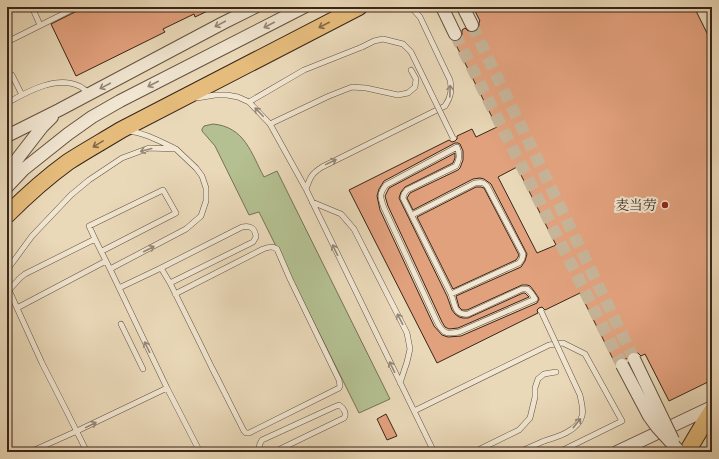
<svg xmlns="http://www.w3.org/2000/svg" width="719" height="459" font-family="'IM FELL Great Primer','Noto Serif SC',serif">
  <rect width="100%" height="100%" fill="#ead9b9"/>
  <filter id="stains"><feTurbulence type="fractalNoise" baseFrequency=".005" numOctaves="4"/><feColorMatrix values="0 0 0 0 .2 0 0 0 0 .09 0 0 0 0 .02 0 0 0 .5 -.17"/></filter>
  <radialGradient id="worn" r=".72"><stop offset=".6" stop-color="#630" stop-opacity="0"/><stop offset="1" stop-color="#630" stop-opacity=".3"/></radialGradient>
  <path fill="#b4c091" stroke="#767255" d="M 213,124 C 245,127 251,153 264,177 L 277,171 L 390,399 L 359,413 L 259,212 L 249,215 L 215,146 L 202,131 L 202,129 L 204,126 Z"/>
  <path fill="#e2a17d" stroke="#392519" fill-rule="evenodd" d="M 85,7 L 216,7 L 195,17 L 194,14 L 163,29 L 165,32 L 76,76 L 51,24 Z
    M 473,7 L 694,7 L 712,43 L 712,380 L 669,401 L 645,354 L 641,356 L 638,353 L 634,352 L 631,352 L 628,355 L 627,359 L 623,358 L 619,358 L 616,361 L 615,363 L 580,293 L 545,310 L 542,307 L 539,308 L 537,310 L 538,313 L 437,363 L 349,190 L 449,140 L 452,142 L 455,141 L 457,139 L 457,136 L 472,129 L 476,137 L 497,127 L 454,41 L 459,41 L 461,38 L 462,34 L 462,30 L 465,28 L 468,31 L 472,32 L 476,31 L 478,29 L 479,25 L 479,22 L 480,21 ZM 455,143 L 458,143 L 460,144 L 463,151 L 463,160 L 460,168 L 458,170 L 410,193 L 407,198 L 413,210 L 473,179 L 480,178 L 484,179 L 491,184 L 527,254 L 525,261 L 521,267 L 456,296 L 459,307 L 462,310 L 467,310 L 522,285 L 527,285 L 530,286 L 534,291 L 538,297 L 539,299 L 537,303 L 461,336 L 448,337 L 442,335 L 434,326 L 380,210 L 377,196 L 379,189 L 384,181 ZM 517,167 L 556,245 L 537,253 L 498,177 Z
    M 455,153 L 455,158 L 453,163 L 405,187 L 401,192 L 399,198 L 447,296 L 452,310 L 455,314 L 459,317 L 463,318 L 468,318 L 523,293 L 525,293 L 529,297 L 458,328 L 449,329 L 445,327 L 442,322 L 388,206 L 385,196 L 389,188 Z
    M 476,187 L 481,187 L 484,188 L 519,255 L 518,257 L 516,260 L 453,289 L 417,217 Z
    M 386,414 L 397,436 L 387,440 L 377,419 Z"/>
  <g fill="none" stroke-linecap="round" stroke-linejoin="round">
    <path stroke="#c7b599" stroke-width="12" stroke-dasharray="12 6" stroke-linecap="butt" d="M 472,25 L 634,359
      M 455,34 L 622,365"/>
    <defs>
      <path id="service" d="M 32,7 L 40,25
        M 7,42 L 77,7
        M 7,74 L 12,75 L 22,95
        M 197,98 L 215,95 L 227,95 L 238,97 L 249,102 L 270,124 L 306,189 L 434,452
        M 249,102 L 304,70 L 362,47
        M 7,103 C 27,92 56,75 79,86 C 82,87 86,91 89,93
        M 270,124 L 329,96 L 352,87 L 366,88 L 398,95 L 408,93 L 415,87 L 416,79 L 411,70
        M 129,131 C 145,133 159,141 174,148
        M 457,147 C 460,154 460,159 456,166 L 407,190 L 404,194 L 403,198 L 451,294 C 455,304 454,316 468,314 L 522,289 L 527,289 L 531,293 L 535,299 L 459,332 C 447,334 444,334 438,324 L 384,208 C 380,197 379,194 386,185 Z
        M 306,189 C 310,178 311,174 322,167 L 445,106 C 451,97 452,90 450,80 L 420,17 L 411,7
        M 312,202 L 341,214 L 354,229 L 407,333 L 410,349 L 407,362 L 400,383
        M 412,215 L 475,183 C 481,182 483,182 487,186 L 523,254 L 522,259 L 519,263 L 451,294
        M 95,239 L 89,226 L 163,190 L 176,213 L 102,251
        M 161,268 L 170,283
        M 7,270 L 32,236 L 71,195 L 89,180 L 122,158 L 149,148 L 176,149 L 196,168 L 202,176 L 206,188 L 206,201 L 201,216 L 186,229 L 110,269 L 167,388 L 77,431 L 30,452
        M 119,288 L 161,268 L 242,227 C 250,225 255,228 256,237 L 253,242 L 170,283 C 184,311 198,339 212,368 C 223,389 233,410 244,431 L 246,433 L 249,433 L 339,388 L 340,386 L 339,380 L 290,279 L 277,249 C 272,246 269,247 263,249 L 175,294
        M 9,290 L 20,278 L 25,274 L 95,239 L 110,269
        M 7,293 L 9,290 L 17,308 L 106,261
        M 17,308 L 42,363 L 65,408 L 87,452
        M 121,324 L 143,369
        M 167,388 L 200,452
        M 414,411 L 549,345 L 563,343 L 585,354 L 622,421 L 559,452
        M 260,452 C 258,447 259,444 262,440 L 334,407 L 339,405 C 344,408 347,414 344,418 L 274,452
        M 474,452 L 519,430 L 530,418 L 535,397 L 535,388 L 538,379 L 544,374 L 556,372
        M 519,452 L 544,441"/>
      <path id="tertiary" d="M 442,7 L 455,34
        M 463,7 L 472,25
        M 7,136 L 59,110 L 223,23 L 255,7
        M 7,174 L 18,158 L 42,127 L 52,117
        M 7,187 L 24,169 L 68,134 L 92,117 L 120,101 L 304,7
        M 617,452 L 712,407"/>
      <path id="trunk" d="M 7,215 C 26,196 46,178 68,162 C 85,151 103,141 121,130 L 359,7
        M 687,452 L 703,425 L 712,411"/>
    </defs>
    <use href="#service" stroke="#655241" stroke-width="6"/>
    <use href="#tertiary" stroke="#655241" stroke-width="14"/>
    <use href="#trunk" stroke="#392519" stroke-width="18"/>
    <use href="#service" stroke="#f1e6d2" stroke-width="5"/>
    <use href="#tertiary" stroke="#f1e6d2" stroke-width="12"/>
    <use href="#trunk" stroke="#e5bc7c" stroke-width="16"/>
    <defs>
      <path id="service-bridge" d="M 362,47 L 374,41 L 383,39 L 403,44 L 411,52 L 453,138
        M 541,311 L 580,395 C 581,401 584,410 582,416 C 578,431 557,437 544,441"/>
      <path id="tertiary-bridge" d="M 634,359 L 673,440
        M 622,365 L 649,416 L 657,427 L 678,450"/>
    </defs>
    <use href="#service-bridge" stroke="#655241" stroke-width="6" stroke-linecap="butt"/>
    <use href="#tertiary-bridge" stroke="#655241" stroke-width="14" stroke-linecap="butt"/>
    <use href="#service-bridge" stroke="#f1e6d2" stroke-width="5"/>
    <use href="#tertiary-bridge" stroke="#f1e6d2" stroke-width="12"/>
  </g>
  <defs><path id="oneway-shaft" d="M-6 0H5M1.5-3L5.5 0L1.5 3" fill="none" stroke-width="1.6" stroke-linecap="round" stroke-linejoin="round"/></defs>
  <g stroke="#958676">
    <use href="#oneway-shaft" transform="translate(220 24) rotate(152)"/>
    <use href="#oneway-shaft" transform="translate(269 25) rotate(153)"/>
    <use href="#oneway-shaft" transform="translate(153 84) rotate(153)"/>
    <use href="#oneway-shaft" transform="translate(105 86) rotate(152)"/>
    <use href="#oneway-shaft" transform="translate(450 91) rotate(-88)"/>
    <use href="#oneway-shaft" transform="translate(259 112) rotate(-134)"/>
    <use href="#oneway-shaft" transform="translate(146 150) rotate(165)"/>
    <use href="#oneway-shaft" transform="translate(331 162) rotate(-26)"/>
    <use href="#oneway-shaft" transform="translate(149 249) rotate(-27)"/>
    <use href="#oneway-shaft" transform="translate(335 250) rotate(-116)"/>
    <use href="#oneway-shaft" transform="translate(400 319) rotate(-117)"/>
    <use href="#oneway-shaft" transform="translate(147 347) rotate(-116)"/>
    <use href="#oneway-shaft" transform="translate(392 367) rotate(-116)"/>
    <use href="#oneway-shaft" transform="translate(577 423) rotate(-51)"/>
    <use href="#oneway-shaft" transform="translate(91 425) rotate(-26)"/>
  </g>
  <g stroke="#866946">
    <use href="#oneway-shaft" transform="translate(324 25) rotate(153)"/>
    <use href="#oneway-shaft" transform="translate(98 144) rotate(149)"/>
  </g>
  <circle fill="#8f2418" stroke="#f1e6d2" stroke-width="1.5" cx="665" cy="205" r="4"/>
  <g text-anchor="middle" dominant-baseline="central" stroke-width="4" stroke-linejoin="round" paint-order="stroke">
    <g font-size="14" fill="#392519" stroke="#f1e6d2" text-anchor="end">
      <text x="657" y="205">麦当劳</text>
    </g>
  </g>
  <rect width="719" height="459" fill="none" stroke="#ead9b9" stroke-width="24"/>
  <rect x="8" y="8" width="703" height="443" fill="none" stroke="#392519" stroke-width="2"/>
  <rect x="12" y="12" width="695" height="435" fill="none" stroke="#392519"/>
  <rect width="100%" height="100%" filter="url(#stains)"/>
  <rect width="100%" height="100%" fill="url(#worn)"/>
</svg>
